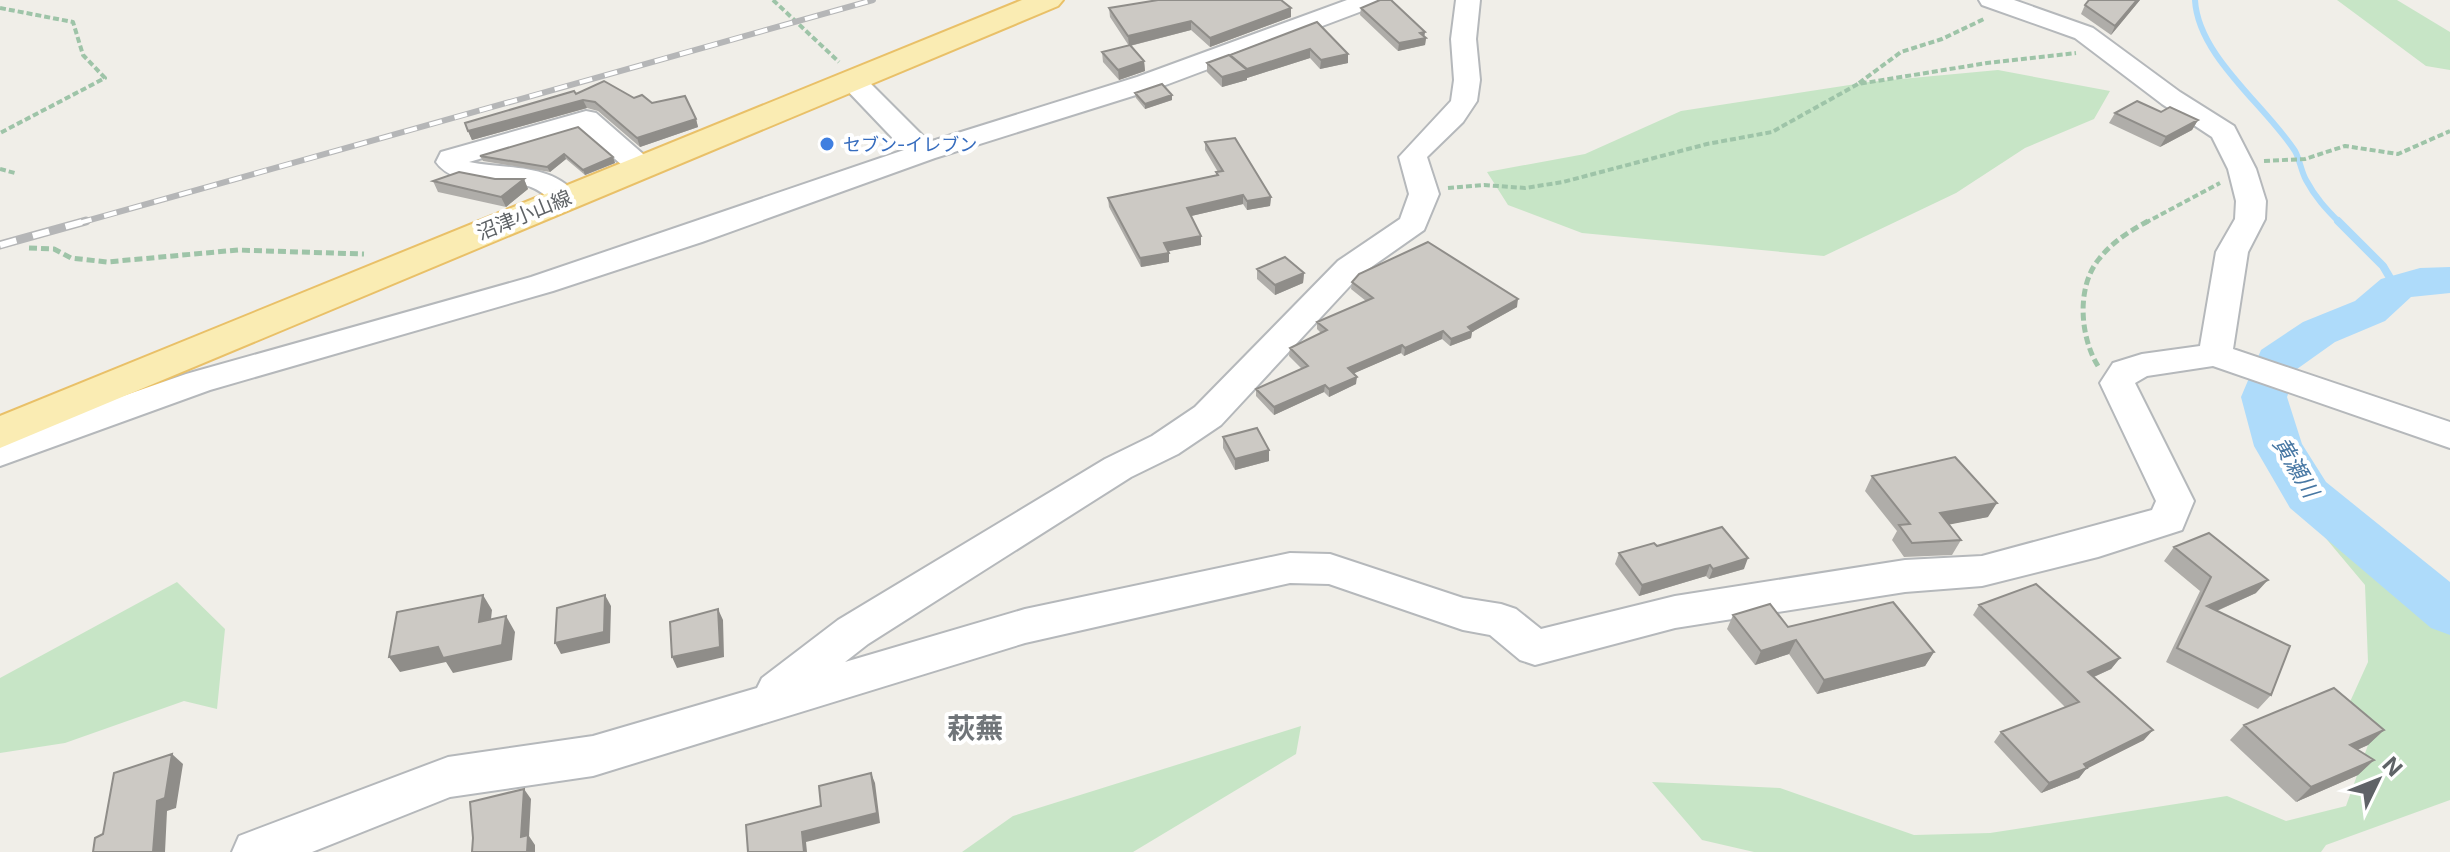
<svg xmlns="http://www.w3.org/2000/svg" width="2450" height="852" font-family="Inter,'Noto Sans JP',sans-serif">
  <rect width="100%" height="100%" fill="#f0eee8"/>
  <path fill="#c7e5c6" d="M 2337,0 L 2397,0 L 2450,32 L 2450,70 L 2426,66 Z
    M 1998,70 L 2110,91 L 2094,119 L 2025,148 L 1956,193 L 1824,256 L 1582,233 L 1508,205 L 1487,172 L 1585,154 L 1681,111 L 1869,82 Z
    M 2313,523 L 2345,525 L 2450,614 L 2450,800 L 2326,845 L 2321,852 L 1754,852 L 1702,840 L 1652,782 L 1780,788 L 1914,835 L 1990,833 L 2227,796 L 2286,821 L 2346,806 L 2368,745 L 2349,704 L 2368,662 L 2365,585 Z
    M 177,582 L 225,629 L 217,709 L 184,701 L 65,743 L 0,753 L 0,678 Z
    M 1301,726 L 1296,754 L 1133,852 L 962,852 L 1013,816 Z"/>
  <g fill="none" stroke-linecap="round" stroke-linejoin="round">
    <path stroke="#aedbfa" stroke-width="6" d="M 2195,0 C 2198,56 2265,105 2295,151 C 2300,160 2301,171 2306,180 C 2315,197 2326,209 2340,223"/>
    <path stroke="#aedbfa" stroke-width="8" d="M 2338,221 L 2383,266 L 2396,288"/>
    <path fill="#aedbfa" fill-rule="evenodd" d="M 2450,267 L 2450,293 L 2411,297 L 2385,321 L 2335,342 L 2297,369 L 2287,397 L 2302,444 L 2326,482 L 2450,582 L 2450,635 L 2431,628 L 2290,508 L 2254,446 L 2241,397 L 2261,350 L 2303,322 L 2355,301 L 2381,279 L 2420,268 Z"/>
    <defs>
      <path id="minor" d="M 1347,0 L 1381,0 L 1378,5 L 1155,89 L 935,158 L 702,242 L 553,291 L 210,390 L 0,466 L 0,439 L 186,374 L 531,277 L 904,150 L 843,86 L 839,80 L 843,74 L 861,74 L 929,142 L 1137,77 Z
        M 1456,0 L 1480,0 L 1476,39 L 1480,80 L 1477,101 L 1463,122 L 1427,157 L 1439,194 L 1424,230 L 1360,275 L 1221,425 L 1178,454 L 1131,477 L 868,644 L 845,662 L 1025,609 L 1290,553 L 1330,554 L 1463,598 L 1501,604 L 1516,609 L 1541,629 L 1675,596 L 1905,560 L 1982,556 L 2152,510 L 2156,501 L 2100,383 L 2113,363 L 2142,354 L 2200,346 L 2216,252 L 2235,219 L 2236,201 L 2228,169 L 2212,137 L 2162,104 L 2075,38 L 1982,5 L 1979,0 L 2014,0 L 2093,28 L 2180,92 L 2234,126 L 2256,169 L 2266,201 L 2265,219 L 2248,252 L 2233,349 L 2450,422 L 2450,448 L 2213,366 L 2147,376 L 2135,383 L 2194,501 L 2182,530 L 2098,557 L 1982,586 L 1905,592 L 1675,628 L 1535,665 L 1520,660 L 1490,635 L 1463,630 L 1329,584 L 1290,583 L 1025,643 L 593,776 L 450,797 L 312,852 L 232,852 L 239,836 L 448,757 L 593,736 L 757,688 L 762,678 L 838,620 L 1105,459 L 1152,436 L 1195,407 L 1338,261 L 1400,219 L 1409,194 L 1399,157 L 1451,101 L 1454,80 L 1451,39 Z
        M 586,111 L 596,113 L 651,161 L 655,167 L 651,173 L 641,176 L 631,173 L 581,129 L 469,162 C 508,170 554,162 580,199 L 575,205 C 553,211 550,194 531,187 C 523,183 509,187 500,186 C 479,183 448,180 436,162 L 441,152 Z"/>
      <path id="major" d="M 1022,0 L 1063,0 L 1058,6 L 0,448 L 0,416 Z"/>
    </defs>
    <use href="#minor" stroke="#b5b8bb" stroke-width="4"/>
    <use href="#major" stroke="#e9c068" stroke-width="4"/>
    <path stroke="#9ec4a8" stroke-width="4" stroke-dasharray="6 3" stroke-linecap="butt" d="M 773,0 L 839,62
      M 0,8 L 73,22 L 83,55 L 105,78 L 0,133
      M 1859,83 L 1901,52 L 1942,39 L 1984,19
      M 2264,161 L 2305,159 L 2345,146 L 2398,154 L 2450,131
      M 0,169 L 15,173
      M 1448,188 L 1484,185 L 1525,188 L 1563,182 L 1707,144 L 1772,132 L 1858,84 L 1987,63 L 2076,53
      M 2145,223 L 2220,183"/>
    <path stroke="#9ec4a8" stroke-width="5" stroke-dasharray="8 4" stroke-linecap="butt" d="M 29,248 L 54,249 L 71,258 L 107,262 L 238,250 L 364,254
      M 2098,366 C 2080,337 2076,287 2099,259 C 2112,242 2130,231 2148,221"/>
    <use href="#minor" fill="#fff" fill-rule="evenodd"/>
    <use href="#major" fill="#faecb3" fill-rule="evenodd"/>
    <defs>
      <path id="rail-far1" d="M 79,223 L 873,0"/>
      <path id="rail" d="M 0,245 L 86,221"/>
    </defs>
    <use href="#rail-far1" stroke="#b5b6b7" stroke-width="6"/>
    <use href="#rail" stroke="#b5b6b7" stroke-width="9"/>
    <use href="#rail-far1" stroke="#fff" stroke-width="4" stroke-dasharray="13" stroke-linecap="butt"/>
    <use href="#rail" stroke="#fff" stroke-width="6" stroke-dasharray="17" stroke-linecap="butt"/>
  </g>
  <path fill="#afada9" d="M 2089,0 L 2140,0 L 2111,35 L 2081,14 L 2085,5 Z
    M 1109,8 L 1291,8 L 1291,17 L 1210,47 L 1191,30 L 1130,46 L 1144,61 L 1145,71 L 1119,80 L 1103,62 L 1102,52 L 1129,46 L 1110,17 Z
    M 1361,8 L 1425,32 L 1424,36 L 1426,38 L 1425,45 L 1398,51 L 1360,15 Z
    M 1317,22 L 1348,54 L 1348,63 L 1320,69 L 1310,58 L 1247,78 L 1247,80 L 1222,87 L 1207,72 L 1207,63 Z
    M 1135,93 L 1172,95 L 1172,100 L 1145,109 L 1136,98 Z
    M 576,94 L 634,98 L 696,119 L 698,127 L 640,147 L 598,111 L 587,108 L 472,140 L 468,131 Z
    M 2161,112 L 2198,120 L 2192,130 L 2160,147 L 2109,123 L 2115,113 Z
    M 578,127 L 613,157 L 615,163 L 585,175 L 566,159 L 550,172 L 483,161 L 480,156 Z
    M 1205,142 L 1271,197 L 1270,206 L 1247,210 L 1243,204 L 1191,216 L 1201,245 L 1168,251 L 1169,262 L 1141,267 L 1109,207 L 1108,198 L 1216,175 L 1216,172 L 1218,172 L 1205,150 Z
    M 495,179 L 524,179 L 528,189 L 506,207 L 438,192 L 433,181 Z
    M 1257,269 L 1304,273 L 1303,283 L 1275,295 L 1257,279 Z
    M 1352,282 L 1517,307 L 1472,332 L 1471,338 L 1450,346 L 1442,339 L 1404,356 L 1401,353 L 1354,373 L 1356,384 L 1329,397 L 1324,392 L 1274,415 L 1256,396 L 1256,389 L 1302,369 L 1289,356 L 1290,348 L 1321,333 L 1317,329 L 1317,322 L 1366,301 L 1351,289 Z
    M 1223,437 L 1269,450 L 1269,461 L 1235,470 L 1223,448 Z
    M 1872,476 L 1988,517 L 1949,524 L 1961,540 L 1952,555 L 1904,557 L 1892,540 L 1897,531 L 1865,491 Z
    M 2174,547 L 2256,593 L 2217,611 L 2271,695 L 2258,709 L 2166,662 L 2200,591 L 2164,561 Z
    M 1619,553 L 1744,569 L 1709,579 L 1706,576 L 1639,596 L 1615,564 Z
    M 1979,605 L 2120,658 L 2111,669 L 2094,677 L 2144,740 L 2086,769 L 2079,778 L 2041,793 L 1994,742 L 2001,732 L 2065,707 L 1973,615 Z
    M 1733,615 L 1788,627 L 1934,652 L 1925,666 L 1817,694 L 1789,654 L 1755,665 L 1727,629 Z
    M 2244,725 L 2384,730 L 2368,745 L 2357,750 L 2374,760 L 2358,775 L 2296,802 L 2230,740 Z"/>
  <path fill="#8f8d89" d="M 2137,0 L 2140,0 L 2111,35 L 2115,26 Z
    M 1291,8 L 1291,17 L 1210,47 L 1210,38 Z
    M 1191,21 L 1191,30 L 1129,46 L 1128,36 Z
    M 1425,32 L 1424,38 L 1426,38 L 1425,45 L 1398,51 L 1399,43 Z
    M 1310,49 L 1310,58 L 1247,78 L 1247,80 L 1222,87 L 1222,77 Z
    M 1348,54 L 1348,63 L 1320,69 L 1321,60 Z
    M 1144,61 L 1145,71 L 1119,80 L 1118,70 Z
    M 1172,95 L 1172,100 L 1145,109 L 1145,104 Z
    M 583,100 L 587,108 L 472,140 L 468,131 Z
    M 696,119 L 698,127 L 640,147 L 637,138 Z
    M 2198,120 L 2192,130 L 2160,147 L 2166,137 Z
    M 564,154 L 566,159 L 550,172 L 547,167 Z
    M 613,157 L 615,163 L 585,175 L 583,170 Z
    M 524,179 L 528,189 L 506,207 L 501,197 Z
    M 1243,195 L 1243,204 L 1187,217 L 1187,208 Z
    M 1271,197 L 1270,206 L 1247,210 L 1247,201 Z
    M 1201,236 L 1201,245 L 1164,252 L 1164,243 Z
    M 1169,253 L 1169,262 L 1141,267 L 1140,258 Z
    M 1304,273 L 1303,283 L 1275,295 L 1275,285 Z
    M 1518,299 L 1517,307 L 1472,332 L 1471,338 L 1450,346 L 1451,339 L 1468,327 Z
    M 1443,331 L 1442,339 L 1404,356 L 1405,348 Z
    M 1402,345 L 1401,353 L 1348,376 L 1348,368 Z
    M 1357,377 L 1356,384 L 1329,397 L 1329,389 Z
    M 1325,385 L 1324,392 L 1274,415 L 1274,407 Z
    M 1269,450 L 1269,461 L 1235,470 L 1235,459 Z
    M 1997,503 L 1988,517 L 1932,528 L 1940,513 Z
    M 1748,558 L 1744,569 L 1709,579 L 1713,569 Z
    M 1710,565 L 1706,576 L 1639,596 L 1642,585 Z
    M 2268,580 L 2256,593 L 2196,620 L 2207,606 Z
    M 483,595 L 492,610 L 489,637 L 479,622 Z
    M 605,595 L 611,606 L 610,643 L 561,654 L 555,643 Z
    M 718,609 L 723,620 L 724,657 L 677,668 L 672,657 Z
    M 506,616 L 515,632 L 512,660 L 453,673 L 446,662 L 400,672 L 389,657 L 438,647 Z
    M 1796,640 L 1789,654 L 1755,665 L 1761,651 Z
    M 1934,652 L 1925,666 L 1817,694 L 1824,680 Z
    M 2120,658 L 2111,669 L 2080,683 L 2088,672 Z
    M 2153,730 L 2144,740 L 2086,769 L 2079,778 L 2041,793 L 2049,783 Z
    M 2384,730 L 2368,745 L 2334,760 L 2350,745 Z
    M 172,754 L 183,764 L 176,808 L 167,811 L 165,852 L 153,852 L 157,801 Z
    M 2374,760 L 2358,775 L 2296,802 L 2311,787 Z
    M 871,773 L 875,783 L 880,823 L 806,842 L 807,852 L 804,852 L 802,832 Z
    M 524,789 L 531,799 L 529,836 L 535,845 L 535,852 L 527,852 L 521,837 Z"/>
  <path fill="#ccc9c4" stroke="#8f8d89" stroke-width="2" d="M 1158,0 L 1281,0 L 1291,8 L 1210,38 L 1191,21 L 1128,36 L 1109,8 Z
    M 1380,0 L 1391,0 L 1425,32 L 1420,33 L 1426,38 L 1399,43 L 1361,8 Z
    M 2089,0 L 2137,0 L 2115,26 L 2085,5 Z
    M 1317,22 L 1348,54 L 1321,60 L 1310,49 L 1247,69 L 1230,55 Z
    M 1130,45 L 1144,61 L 1118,70 L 1102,52 Z
    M 1229,55 L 1247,70 L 1222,77 L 1207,63 Z
    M 604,81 L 634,98 L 642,95 L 652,103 L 685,96 L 696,119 L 637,138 L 595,102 L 583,100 L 468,131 L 465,123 L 574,91 L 576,94 Z
    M 1162,84 L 1172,95 L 1145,104 L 1135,93 Z
    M 2137,101 L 2161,112 L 2170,107 L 2198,120 L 2166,137 L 2115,113 Z
    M 578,127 L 613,157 L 583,170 L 564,154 L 547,167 L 480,156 Z
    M 1235,138 L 1271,197 L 1247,201 L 1243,195 L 1187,208 L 1201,236 L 1164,243 L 1169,253 L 1140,258 L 1108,198 L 1218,175 L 1216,172 L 1223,171 L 1205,142 Z
    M 459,172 L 495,179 L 524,179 L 501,197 L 433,181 Z
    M 1428,242 L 1518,299 L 1468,327 L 1472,331 L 1451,339 L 1443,331 L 1405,348 L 1402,345 L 1348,368 L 1357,377 L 1329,389 L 1325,385 L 1274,407 L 1256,389 L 1308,366 L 1290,348 L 1327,330 L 1317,322 L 1373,298 L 1352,282 L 1359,274 Z
    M 1285,257 L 1304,273 L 1275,285 L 1257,269 Z
    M 1257,428 L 1269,450 L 1235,459 L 1223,437 Z
    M 1955,457 L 1997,503 L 1940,513 L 1961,540 L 1912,543 L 1899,525 L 1910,524 L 1872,476 Z
    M 1722,527 L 1748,558 L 1713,569 L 1710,565 L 1642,585 L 1619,553 L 1654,543 L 1657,546 Z
    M 2209,533 L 2268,580 L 2207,606 L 2290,646 L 2271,695 L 2177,648 L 2211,577 L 2174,547 Z
    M 2036,584 L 2120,658 L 2088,672 L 2153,730 L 2084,764 L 2087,768 L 2049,783 L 2001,732 L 2079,702 L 1979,605 Z
    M 483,595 L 479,622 L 506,616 L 502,645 L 443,658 L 438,647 L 389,657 L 397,612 Z
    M 605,595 L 604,632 L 555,643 L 557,608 Z
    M 1893,602 L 1934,652 L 1824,680 L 1796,640 L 1761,651 L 1733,615 L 1770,604 L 1788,627 Z
    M 718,609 L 720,647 L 672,657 L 670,622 Z
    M 2334,688 L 2384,730 L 2350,745 L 2374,760 L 2311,787 L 2244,725 Z
    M 172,754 L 165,798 L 157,801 L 153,852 L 93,852 L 95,838 L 103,834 L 114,773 Z
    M 871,773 L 877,813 L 802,832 L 804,852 L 748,852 L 746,825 L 821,806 L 819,786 Z
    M 524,789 L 521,837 L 528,835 L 527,852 L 472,852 L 473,838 L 470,802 Z"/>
  <circle fill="#3f7fe0" stroke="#fff" stroke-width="3" cx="827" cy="144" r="8"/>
  <g text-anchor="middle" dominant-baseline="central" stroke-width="8" stroke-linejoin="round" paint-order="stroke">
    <g font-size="18" fill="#366cbe" stroke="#fff" text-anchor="start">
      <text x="843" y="144">セブン-イレブン</text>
    </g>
    <g font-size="20" fill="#5f6367" stroke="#fff">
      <text transform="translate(524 215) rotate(-22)">沼津小山線</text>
    </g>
    <g font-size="22" font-style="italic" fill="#4777a3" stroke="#fff">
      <text transform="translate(2296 467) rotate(59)">黄瀬川</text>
    </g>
    <g font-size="28" font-weight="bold" fill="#707579" stroke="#fff">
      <text x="975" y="728">萩蕪</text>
    </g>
  </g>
  <g transform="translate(2378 780) rotate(47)" stroke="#ffffff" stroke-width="6" paint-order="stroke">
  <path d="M0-6L14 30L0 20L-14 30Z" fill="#5f6367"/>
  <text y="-12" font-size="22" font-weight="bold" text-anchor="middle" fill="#5f6367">N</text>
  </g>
</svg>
